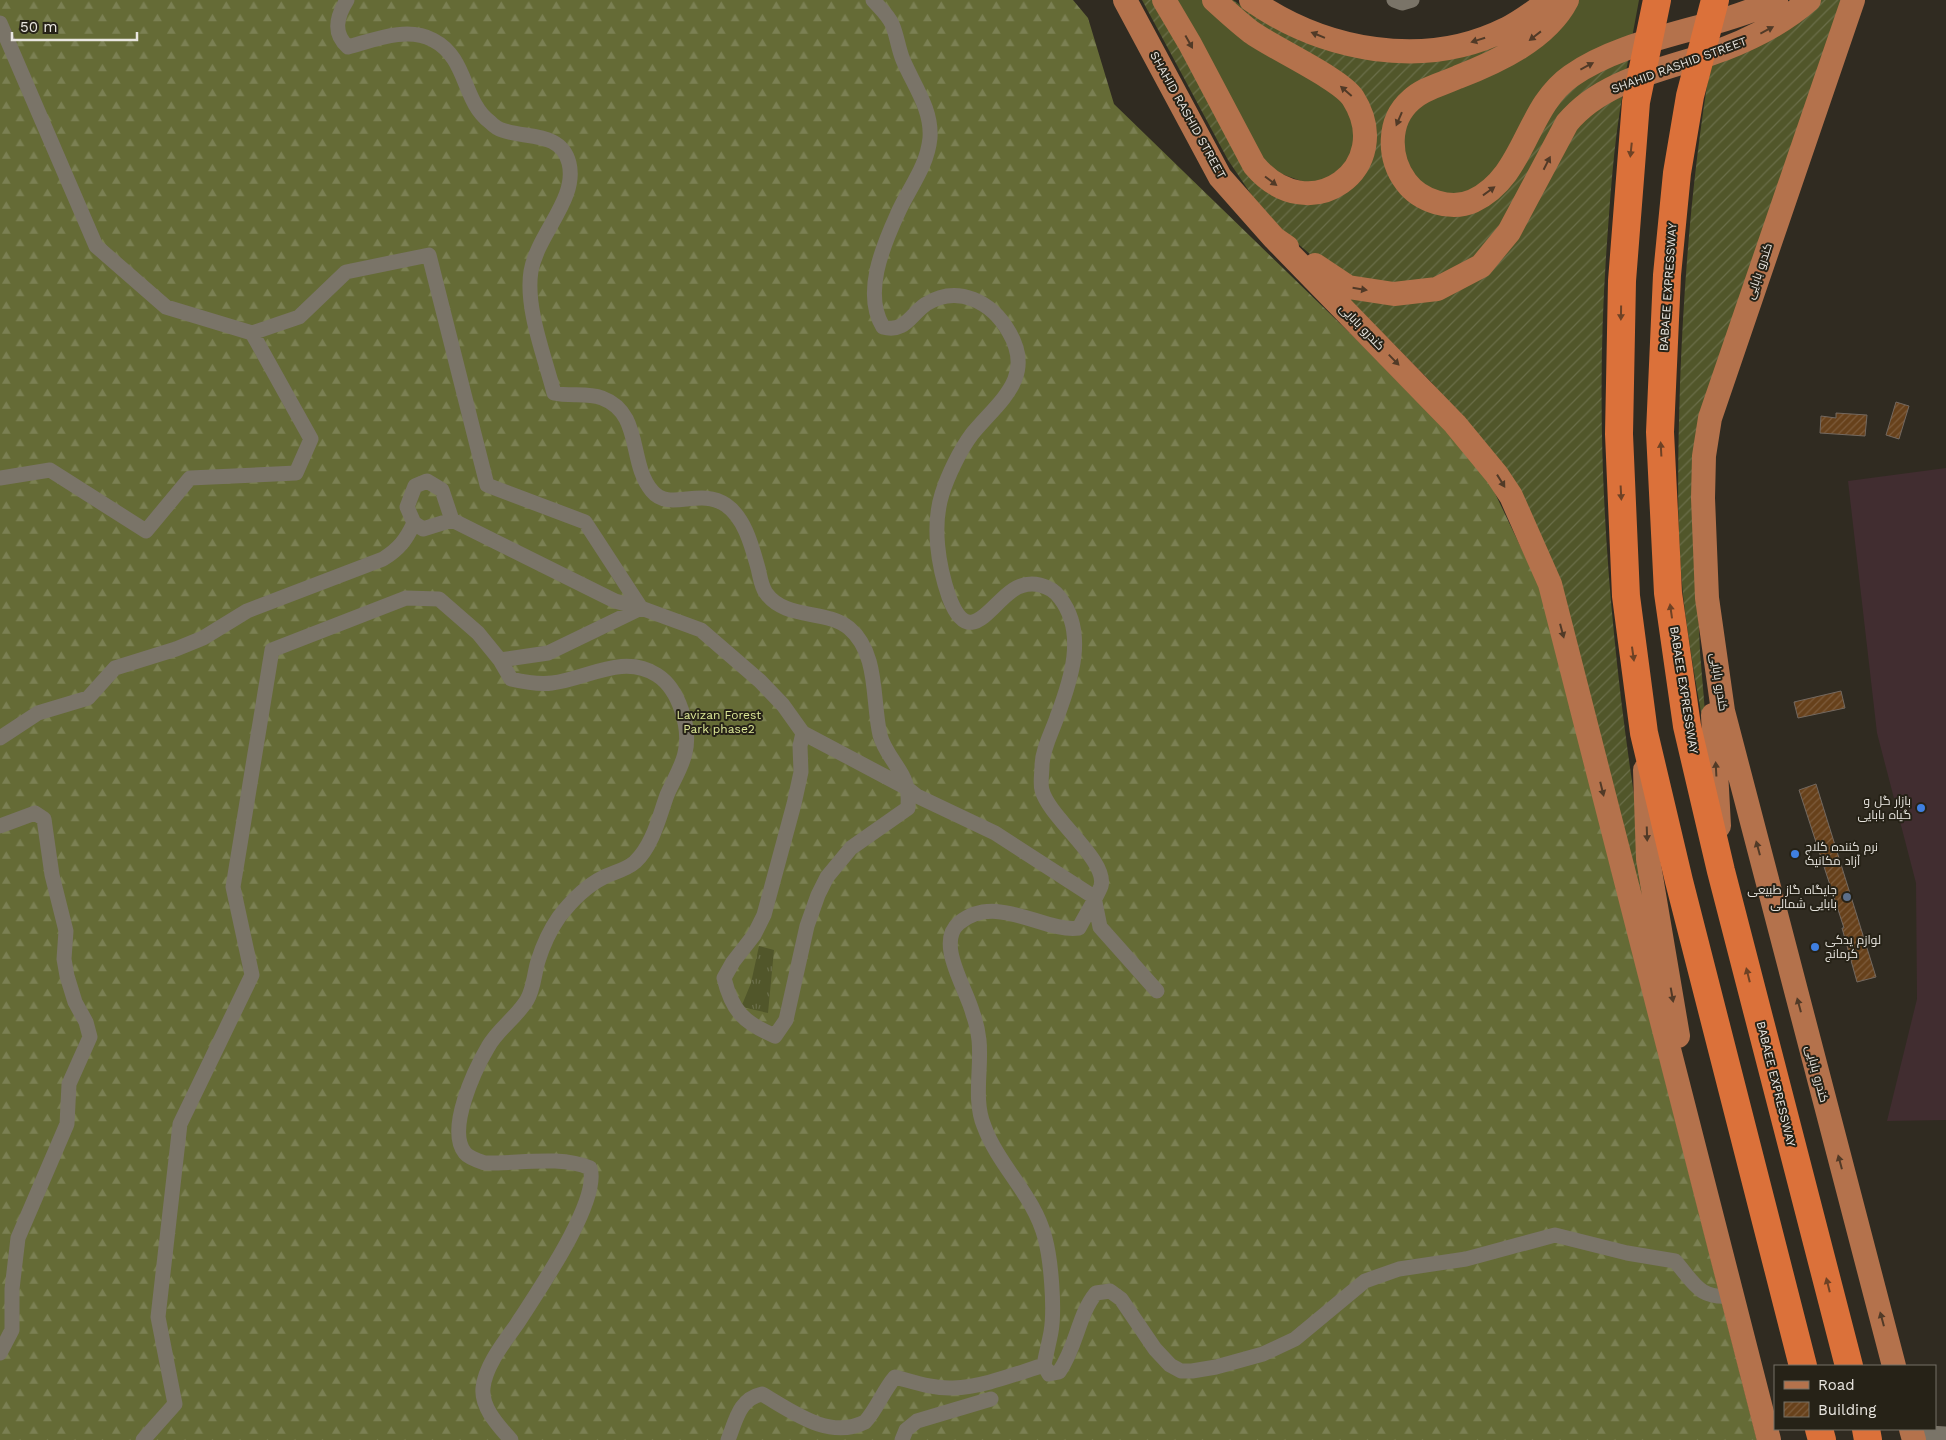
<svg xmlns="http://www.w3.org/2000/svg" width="1946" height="1440" font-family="'Work Sans',Cairo,sans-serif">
  <defs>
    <pattern id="forest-firs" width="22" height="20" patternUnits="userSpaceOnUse" patternTransform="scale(1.25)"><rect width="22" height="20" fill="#656b36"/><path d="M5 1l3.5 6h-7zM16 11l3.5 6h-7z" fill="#7b8053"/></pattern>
    <pattern id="park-tufts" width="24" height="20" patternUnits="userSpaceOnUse" patternTransform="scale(1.25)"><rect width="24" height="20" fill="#51562a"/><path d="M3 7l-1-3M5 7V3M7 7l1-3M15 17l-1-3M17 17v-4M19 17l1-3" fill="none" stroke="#6a6e49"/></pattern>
    <pattern id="garden-furrows" width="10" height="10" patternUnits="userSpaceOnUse" patternTransform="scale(1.25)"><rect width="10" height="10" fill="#51562a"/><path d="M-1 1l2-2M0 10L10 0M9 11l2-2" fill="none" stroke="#6a6e49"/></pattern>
    <pattern id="building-hatch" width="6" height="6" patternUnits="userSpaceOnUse" patternTransform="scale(1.25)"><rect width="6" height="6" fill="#67411b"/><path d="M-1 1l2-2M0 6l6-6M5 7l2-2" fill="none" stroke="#7d5c3c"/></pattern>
  </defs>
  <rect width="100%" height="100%" fill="#302b21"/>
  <path fill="#412d30" d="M 1946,468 L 1946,1120 L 1887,1121 L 1917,999 L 1916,883 L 1877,733 L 1848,481 Z"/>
  <path fill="#51562a" d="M 1173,0 L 1203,0 L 1207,5 L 1344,97 L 1357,133 L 1346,167 L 1315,186 L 1265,168 Z
    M 1577,0 L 1639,0 L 1631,43 L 1476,194 L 1434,195 L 1405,168 L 1403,124 L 1409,113 Z"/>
  <path fill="url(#forest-firs)" d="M 0,0 L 1073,0 L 1088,18 L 1114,104 L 1356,339 L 1465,450 L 1492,487 L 1539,585 L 1757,1440 L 0,1440 Z"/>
  <path fill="url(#park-tufts)" d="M 759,946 L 774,950 L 768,1013 L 746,1008 L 742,1005 L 751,983 Z"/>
  <path fill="url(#garden-furrows)" d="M 1142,0 L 1156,0 L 1238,150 L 1308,201 L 1372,141 L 1315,63 L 1224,0 L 1233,0 L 1259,18 L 1313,44 L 1497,44 L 1518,39 L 1422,83 L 1385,154 L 1463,213 L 1566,90 L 1629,56 L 1625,76 L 1607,82 L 1479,254 L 1449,274 L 1412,285 L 1365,282 L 1324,266 L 1284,232 L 1253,197 L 1228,160 Z
    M 1818,0 L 1844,0 L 1709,392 L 1696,555 L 1700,652 L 1708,748 C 1698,698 1689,646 1683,595 C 1676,525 1678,455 1680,384 C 1684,276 1693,168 1711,61 Z
    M 1623,92 C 1613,147 1610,202 1606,257 C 1589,510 1623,756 1669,1004 L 1576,659 L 1483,445 L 1432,383 L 1351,301 L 1336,291 L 1463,284 L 1580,122 Z"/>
  <path fill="url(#building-hatch)" stroke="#73685f" d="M 1896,402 L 1909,406 L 1899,439 L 1886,435 Z
    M 1836,413 L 1867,415 L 1865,436 L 1820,433 L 1821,416 L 1836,418 Z
    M 1841,691 L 1845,708 L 1798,718 L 1794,702 Z
    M 1816,784 L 1876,977 L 1857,982 L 1842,928 L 1844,928 L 1799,790 Z"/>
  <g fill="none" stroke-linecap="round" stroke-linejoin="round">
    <path stroke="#7a7468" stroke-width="15" d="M 347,0 C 337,16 332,33 348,47 C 374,40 407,26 433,40 C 468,58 462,101 490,122 C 493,125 498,129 502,130 C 526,139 561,131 569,163 C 578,199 538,233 531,271 C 525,308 545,357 554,393 C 570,397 586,392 602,398 C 643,413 628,463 652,491 C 669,512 700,487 726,505 C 745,518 752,547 758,568 C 760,576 761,586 766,593 C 785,620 826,609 849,628 C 879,653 872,701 880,735 C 885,755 904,770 907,789 C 909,795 908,802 908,808 L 851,848 L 827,877 L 818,895 L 807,926 L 786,1020 L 775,1036 C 744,1023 732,1011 724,978 L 733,962 L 754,935 L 764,915 L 794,804 L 801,772 L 800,746 L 803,733
      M 873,0 C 879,7 888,15 892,24 C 897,35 898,48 903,60 C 914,86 932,109 930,138 C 927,168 908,189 897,215 C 882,248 863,294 883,327 C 905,333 910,315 926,304 C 958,284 992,302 1009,332 C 1036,378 998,402 972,434 C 960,450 948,475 942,494 C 932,526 938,565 949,597 C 969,650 989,606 1013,590 C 1022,584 1031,583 1040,585 C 1048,587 1056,592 1060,598 C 1087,633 1071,680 1057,717 C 1052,732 1042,750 1042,766 C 1042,774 1040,783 1042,790 C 1049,818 1108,860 1101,886 C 1098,895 1084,918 1079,928 C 1044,933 996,892 959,923 C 935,943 967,989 973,1014 C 976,1022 978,1031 979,1040 C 982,1067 973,1100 984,1126 C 999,1167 1034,1195 1045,1238 C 1051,1260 1055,1309 1051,1332 C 1049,1343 1046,1354 1044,1365 L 1049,1374 L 1059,1372 C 1077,1346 1078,1315 1096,1293 L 1110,1291 L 1121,1299 L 1155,1349 L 1170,1365 L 1181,1371 L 1192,1371 L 1216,1367 L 1263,1354 L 1295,1339 L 1365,1281 L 1399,1269 L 1466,1259 L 1555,1235 L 1627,1253 L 1675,1261 C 1695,1284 1699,1299 1731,1296
      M 1394,0 L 1402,3 L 1412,0
      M 0,23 L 96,246 L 166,307 L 252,333 L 299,317 L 346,272 L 429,255 L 487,485 L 585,522 L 641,608
      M 0,478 L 50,470 L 146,531 L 190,478 L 296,473 L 311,439 L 252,333
      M 452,520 L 423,529 L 414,523 L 407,507 L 415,486 L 427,481 L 442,490 L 452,520 L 615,601 L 641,608
      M 500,660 L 511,679 C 524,682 538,685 552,683 C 587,679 623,653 657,675 C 679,689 691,728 685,753 C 682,767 673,781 667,795 C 659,817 653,845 635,862 C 626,870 614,872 604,877 C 586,886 572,900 559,917 C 550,930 543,945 538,961 C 534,974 534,988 527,1000 C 516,1018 498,1029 488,1047 C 475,1069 446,1130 465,1153 C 469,1158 479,1161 485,1163 C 517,1164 560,1155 590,1168 C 601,1201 536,1294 517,1324 C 505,1341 485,1366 483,1388 C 481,1408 499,1426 511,1440
      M 0,738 L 38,713 L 88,698 L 115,668 L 176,649 L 203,638 L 247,611 L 383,559 C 399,549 406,540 414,523
      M 0,826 L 35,813 L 44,819 L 52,875 L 66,931 L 64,959 L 67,976 L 75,1002 L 86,1022 L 90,1037 L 69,1084 L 67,1124 L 18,1238 L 12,1289 L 12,1330 L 0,1353
      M 1912,1432 L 1946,1434
      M 143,1440 L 175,1404 L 158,1317 L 180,1124 L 252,975 L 233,887 L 272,650 L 406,598 L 439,599 L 478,633 L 500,660 L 548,653 L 641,608 L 701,630 L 760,681 L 783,705 L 803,733 L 907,788 L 917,796 L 995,833 L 1094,897 L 1100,927 L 1157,991
      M 728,1440 C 736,1420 739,1399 762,1394 C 793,1412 829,1440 865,1422 C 877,1409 883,1391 895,1377 C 914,1382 934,1389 953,1388 C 983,1387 1015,1374 1044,1365
      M 902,1440 L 906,1430 L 917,1421 L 991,1399"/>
    <path stroke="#b4724c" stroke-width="24" d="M 1125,0 L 1220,177 L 1274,238 L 1287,247
      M 1164,0 L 1190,44 L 1254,165 C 1310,232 1397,167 1353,98 C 1341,79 1273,48 1251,32 C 1238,22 1226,11 1214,0
      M 1251,0 C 1324,51 1424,70 1506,29 C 1521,22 1536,10 1550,0
      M 1567,0 C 1547,39 1497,62 1458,77 C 1443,84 1423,88 1411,100 C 1387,121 1388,158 1406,182 C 1420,201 1451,211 1473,201 C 1526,176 1525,108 1571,76 C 1628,36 1712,31 1776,0
      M 1853,0 L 1710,418 L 1704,456 L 1703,498 L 1707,598 L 1723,711 L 1894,1366
      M 1274,238 L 1455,424 L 1497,475 L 1511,496 L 1550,584 L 1769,1440
      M 1315,265 L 1348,287 L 1394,294 L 1437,289 L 1481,266 L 1509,232 L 1567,123 C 1605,77 1671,69 1724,49 C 1755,37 1784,22 1809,0
      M 1713,715 L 1719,826
      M 1645,770 L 1648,859 L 1678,1036
      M 1911,1429 L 1914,1440"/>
    <path stroke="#db713a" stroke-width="28" d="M 1657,0 L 1636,102 L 1622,281 L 1619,434 L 1626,596 L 1644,733 L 1679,881 L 1803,1366
      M 1715,0 L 1690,96 L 1677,173 L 1667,275 L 1660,432 L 1668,593 L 1687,726 L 1721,871 L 1849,1366
      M 1819,1429 L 1822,1440
      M 1866,1429 L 1868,1440"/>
  </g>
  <defs><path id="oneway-solid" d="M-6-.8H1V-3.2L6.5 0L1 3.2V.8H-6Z" transform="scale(1.25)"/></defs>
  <g fill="#513a27">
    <use href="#oneway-solid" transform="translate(1767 30) rotate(-28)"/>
    <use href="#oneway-solid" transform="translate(1318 35) rotate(-158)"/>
    <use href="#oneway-solid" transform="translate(1535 36) rotate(142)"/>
    <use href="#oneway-solid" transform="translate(1478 40) rotate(162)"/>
    <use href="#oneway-solid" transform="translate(1189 42) rotate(61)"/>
    <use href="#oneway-solid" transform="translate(1587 66) rotate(-28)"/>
    <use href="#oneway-solid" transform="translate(1346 91) rotate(-139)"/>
    <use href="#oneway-solid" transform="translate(1399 119) rotate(113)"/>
    <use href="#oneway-solid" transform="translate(1547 163) rotate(-63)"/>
    <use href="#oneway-solid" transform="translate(1271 181) rotate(37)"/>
    <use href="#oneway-solid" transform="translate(1489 191) rotate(-36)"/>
    <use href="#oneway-solid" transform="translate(1360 289) rotate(9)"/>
    <use href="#oneway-solid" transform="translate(1394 360) rotate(46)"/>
    <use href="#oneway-solid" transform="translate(1501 481) rotate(58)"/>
    <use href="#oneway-solid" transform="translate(1562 631) rotate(75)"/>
    <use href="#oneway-solid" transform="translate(1716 769) rotate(-93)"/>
    <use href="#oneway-solid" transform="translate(1602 789) rotate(76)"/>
    <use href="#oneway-solid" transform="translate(1647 834) rotate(88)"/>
    <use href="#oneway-solid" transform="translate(1758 848) rotate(-105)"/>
    <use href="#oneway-solid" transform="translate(1672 995) rotate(80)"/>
    <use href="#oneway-solid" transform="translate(1799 1005) rotate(-105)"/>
    <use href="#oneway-solid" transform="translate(1840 1162) rotate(-105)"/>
    <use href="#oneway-solid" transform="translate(1882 1319) rotate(-105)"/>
  </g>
  <g fill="#6e4225">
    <use href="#oneway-solid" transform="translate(1631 150) rotate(96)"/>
    <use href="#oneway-solid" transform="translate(1621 313) rotate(91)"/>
    <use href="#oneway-solid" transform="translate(1661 449) rotate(-93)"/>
    <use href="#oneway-solid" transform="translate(1621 493) rotate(87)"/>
    <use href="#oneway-solid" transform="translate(1671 611) rotate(-98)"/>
    <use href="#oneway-solid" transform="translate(1633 654) rotate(82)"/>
    <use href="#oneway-solid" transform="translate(1748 975) rotate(-104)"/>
    <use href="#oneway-solid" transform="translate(1828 1285) rotate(-104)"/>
  </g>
  <g fill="#3f7fe0" stroke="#262217" stroke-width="2">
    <circle cx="1921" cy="808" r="5"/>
    <circle cx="1795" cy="854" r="5"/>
    <circle cx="1815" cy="947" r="5"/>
  </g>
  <circle fill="#5c6f8a" stroke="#262217" stroke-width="2" cx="1847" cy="897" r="5"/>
  <g text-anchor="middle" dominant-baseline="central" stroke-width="4" stroke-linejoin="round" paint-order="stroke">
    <g font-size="12" fill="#e9e6e0" stroke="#262217">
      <text transform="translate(1679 65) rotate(-20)">SHAHID RASHID STREET</text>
      <text transform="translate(1188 115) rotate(61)">SHAHID RASHID STREET</text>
      <text transform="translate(1759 271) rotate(-71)">کندرو بابایی</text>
      <text transform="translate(1668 287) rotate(-86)">BABAEE EXPRESSWAY</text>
      <text transform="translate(1362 327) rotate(46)">کندرو بابایی</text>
      <text transform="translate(1719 682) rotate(81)">کندرو بابایی</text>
      <text transform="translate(1684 690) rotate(81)">BABAEE EXPRESSWAY</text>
      <text transform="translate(1817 1074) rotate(75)">کندرو بابایی</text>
      <text transform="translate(1776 1084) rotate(76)">BABAEE EXPRESSWAY</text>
    </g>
    <g font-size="12" fill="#dde896" stroke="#262217">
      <text x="719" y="715">Lavizan Forest<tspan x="719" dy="14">Park phase2</tspan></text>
    </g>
    <g font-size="12" fill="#e9e6e0" stroke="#262217" text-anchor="end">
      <text x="1911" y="801">بازار گل و<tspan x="1911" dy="14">گیاه بابایی</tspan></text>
      <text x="1805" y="847" text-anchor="start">نرم کننده کلاچ<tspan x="1805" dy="14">آزاد مکانیک</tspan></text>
      <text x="1837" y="890">جایگاه گاز طبیعی<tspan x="1837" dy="14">بابایی شمالی</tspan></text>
      <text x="1825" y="940" text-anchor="start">لوازم یدکی<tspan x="1825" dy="14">کرمانج</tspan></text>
    </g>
  </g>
  <rect x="1774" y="1365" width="162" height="65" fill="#262217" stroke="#747067"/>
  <rect x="1784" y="1381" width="25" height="8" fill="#b4724c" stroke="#747067"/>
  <text x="1818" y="1390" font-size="15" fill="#e9e6e0">Road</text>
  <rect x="1784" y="1402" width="25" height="15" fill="url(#building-hatch)" stroke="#747067"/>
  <text x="1818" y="1415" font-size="15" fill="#e9e6e0">Building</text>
  <path d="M12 32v8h125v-8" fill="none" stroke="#e9e6e0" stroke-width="2.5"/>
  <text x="20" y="32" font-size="15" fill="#e9e6e0" stroke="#262217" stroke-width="4" paint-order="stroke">50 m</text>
</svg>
